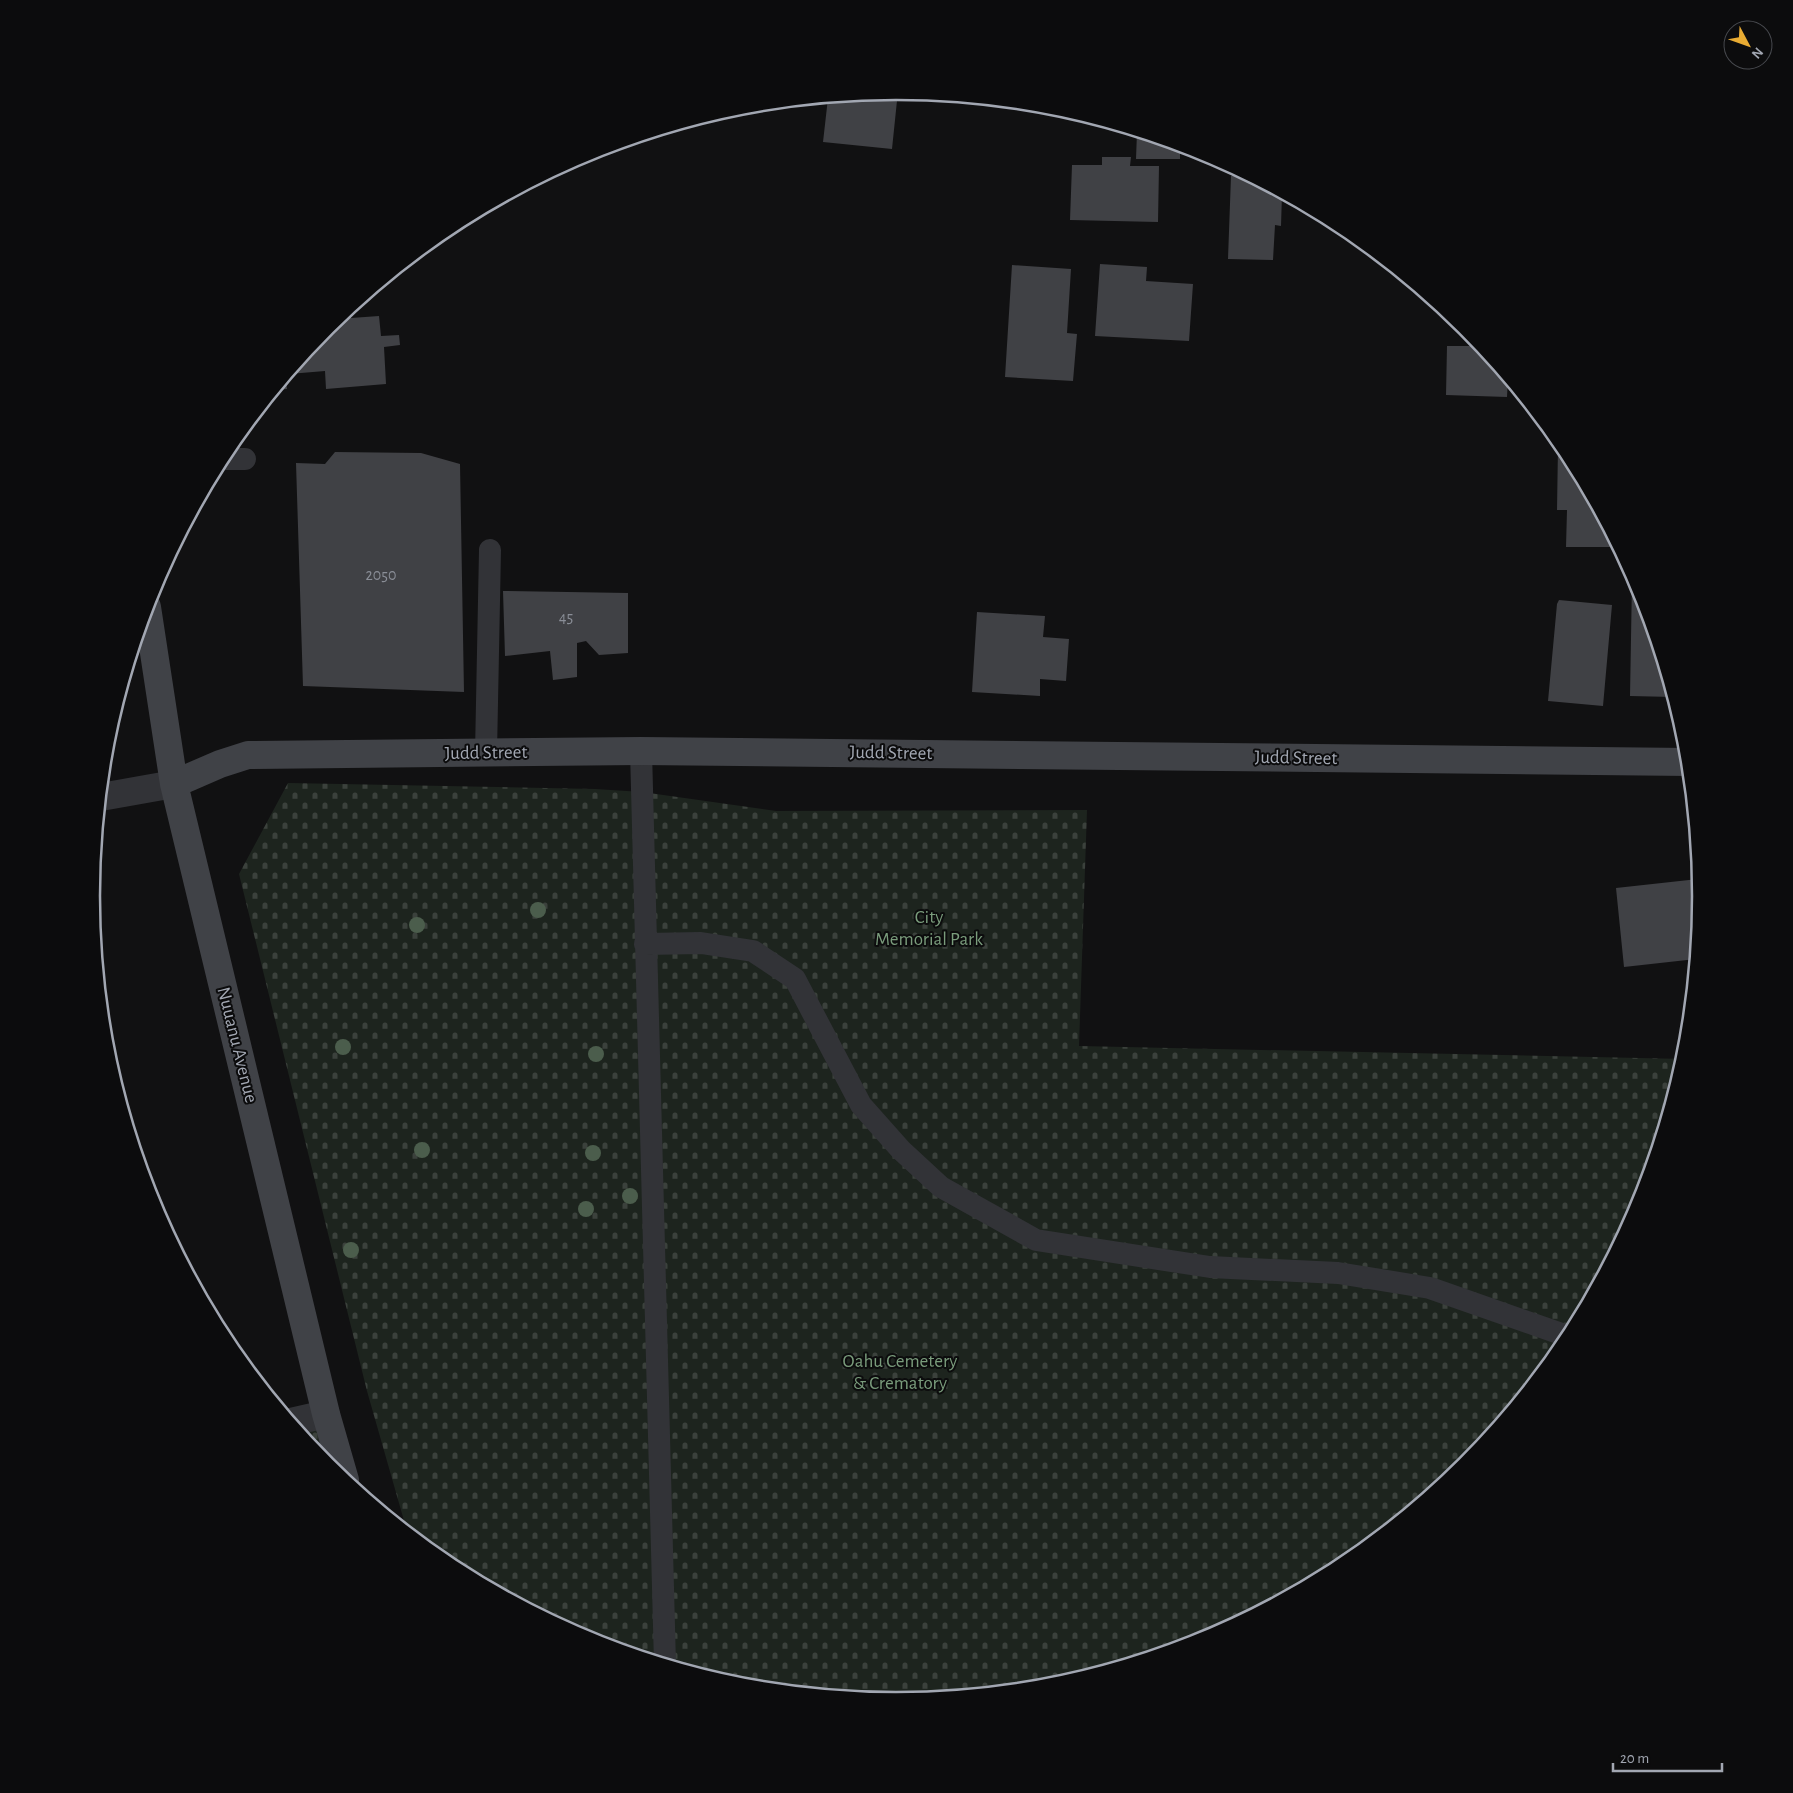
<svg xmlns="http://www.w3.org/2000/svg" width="1793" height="1793" font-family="'Alegreya Sans',sans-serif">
  <defs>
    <pattern id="cemetery-stones" width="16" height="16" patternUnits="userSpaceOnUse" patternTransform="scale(1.25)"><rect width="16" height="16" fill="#1d241e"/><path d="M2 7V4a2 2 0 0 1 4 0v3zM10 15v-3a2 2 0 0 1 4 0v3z" fill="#3b413c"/></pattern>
  </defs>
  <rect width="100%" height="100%" fill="#111112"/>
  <path fill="url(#cemetery-stones)" d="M 288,783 L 595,789 L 642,792 L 776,811 L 1087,810 L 1079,1046 L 1685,1059 L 1640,1205 L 1566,1344 L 1466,1466 L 1344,1566 L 1204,1641 L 1053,1686 L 896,1702 L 739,1686 L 588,1640 L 449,1566 L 407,1531 L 367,1391 L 239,874 Z
    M 326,1414 L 327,1466 L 291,1422 Z"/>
  <path fill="#404145" d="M 898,91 L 892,149 L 823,142 L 828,98 Z
    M 1137,132 L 1180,145 L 1180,159 L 1136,159 Z
    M 1102,157 L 1131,157 L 1130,166 L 1159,166 L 1158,222 L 1070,220 L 1072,165 L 1102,165 Z
    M 1231,176 L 1249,176 L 1282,194 L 1281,226 L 1275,225 L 1273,260 L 1228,259 Z
    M 1100,264 L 1147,267 L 1146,281 L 1193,284 L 1189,341 L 1095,336 Z
    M 1012,265 L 1071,269 L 1067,333 L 1077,334 L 1073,381 L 1005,377 Z
    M 351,310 L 351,318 L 379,316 L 381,336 L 399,335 L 400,345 L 384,347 L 386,384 L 326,389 L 325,371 L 289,374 L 327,327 L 347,311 Z
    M 1447,346 L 1482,346 L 1508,378 L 1507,397 L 1446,395 Z
    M 286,377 L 287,389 L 276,390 L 281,383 Z
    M 1558,446 L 1563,446 L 1566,449 L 1612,535 L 1612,547 L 1566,547 L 1567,510 L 1557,510 Z
    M 335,452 L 421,453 L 460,464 L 464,692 L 303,686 L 296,463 L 325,464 Z
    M 1632,580 L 1636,580 L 1641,589 L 1673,697 L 1630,696 Z
    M 503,591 L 628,593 L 628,653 L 599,655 L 586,641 L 577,643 L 577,677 L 553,680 L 550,651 L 505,656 Z
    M 1559,600 L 1612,605 L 1603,706 L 1548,701 L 1557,604 Z
    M 977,612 L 1045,616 L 1043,637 L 1069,639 L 1066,681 L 1040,679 L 1040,696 L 972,692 Z
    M 1698,879 L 1701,907 L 1696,959 L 1624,967 L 1616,888 Z"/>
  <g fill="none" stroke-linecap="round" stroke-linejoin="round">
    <path stroke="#323337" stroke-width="22" d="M 222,459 L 245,459
      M 641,751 L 665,1664
      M 486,753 L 490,550
      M 645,944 L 701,943 L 753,951 L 795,979 L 861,1105 L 901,1150 L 941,1187 L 1036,1240 L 1210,1267 L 1338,1273 L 1430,1288 L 1570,1337"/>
    <path stroke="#323337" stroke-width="28" d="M 101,797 L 174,784
      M 291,1422 L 326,1414"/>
    <path stroke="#404247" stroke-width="28" d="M 147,607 L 174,784 L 326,1414 L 345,1480
      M 174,784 L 220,764 L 248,755 L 641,751 L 1689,762"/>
  </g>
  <g fill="#4b5d4c">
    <circle cx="538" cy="910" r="8"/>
    <circle cx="417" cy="925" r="8"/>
    <circle cx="343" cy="1047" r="8"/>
    <circle cx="596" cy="1054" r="8"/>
    <circle cx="422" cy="1150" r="8"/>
    <circle cx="593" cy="1153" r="8"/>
    <circle cx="630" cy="1196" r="8"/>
    <circle cx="586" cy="1209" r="8"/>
    <circle cx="351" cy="1250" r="8"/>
  </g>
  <g text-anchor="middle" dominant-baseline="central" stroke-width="4" stroke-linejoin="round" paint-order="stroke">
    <g font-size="16" fill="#8a8e97">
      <text x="381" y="575">2050</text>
      <text x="566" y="617">45</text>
    </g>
    <g font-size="19" fill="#a2a7b2" stroke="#0c0c0d">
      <text transform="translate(486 753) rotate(-1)">Judd Street</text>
      <text transform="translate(891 753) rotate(1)">Judd Street</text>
      <text transform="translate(1296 758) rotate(1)">Judd Street</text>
      <text transform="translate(237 1045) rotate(76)">Nuuanu Avenue</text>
    </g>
    <g font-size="19" fill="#7a9c7c" stroke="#0c0c0d">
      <text x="929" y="917">City<tspan x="929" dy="22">Memorial Park</tspan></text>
      <text x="900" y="1361">Oahu Cemetery<tspan x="900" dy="22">&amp; Crematory</tspan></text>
    </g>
  </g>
  <path d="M0 0H1793V1793H0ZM100 896a796 796 0 1 1 1592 0a796 796 0 1 1-1592 0Z" fill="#0c0c0d" fill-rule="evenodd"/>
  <path fill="none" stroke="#a2a7b2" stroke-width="2.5" d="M100 896a796 796 0 1 1 1592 0a796 796 0 1 1-1592 0Z"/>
  <g transform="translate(1748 45) rotate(131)"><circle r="24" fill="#0c0c0d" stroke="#484a4f"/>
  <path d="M0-4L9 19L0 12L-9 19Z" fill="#e8ab33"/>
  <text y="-8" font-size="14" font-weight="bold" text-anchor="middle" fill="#a2a7b2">N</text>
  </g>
  <path d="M1613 1763v8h109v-8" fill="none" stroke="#a2a7b2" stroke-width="2.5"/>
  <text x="1620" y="1763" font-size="15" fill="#a2a7b2" stroke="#0c0c0d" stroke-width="4" paint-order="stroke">20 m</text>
</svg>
